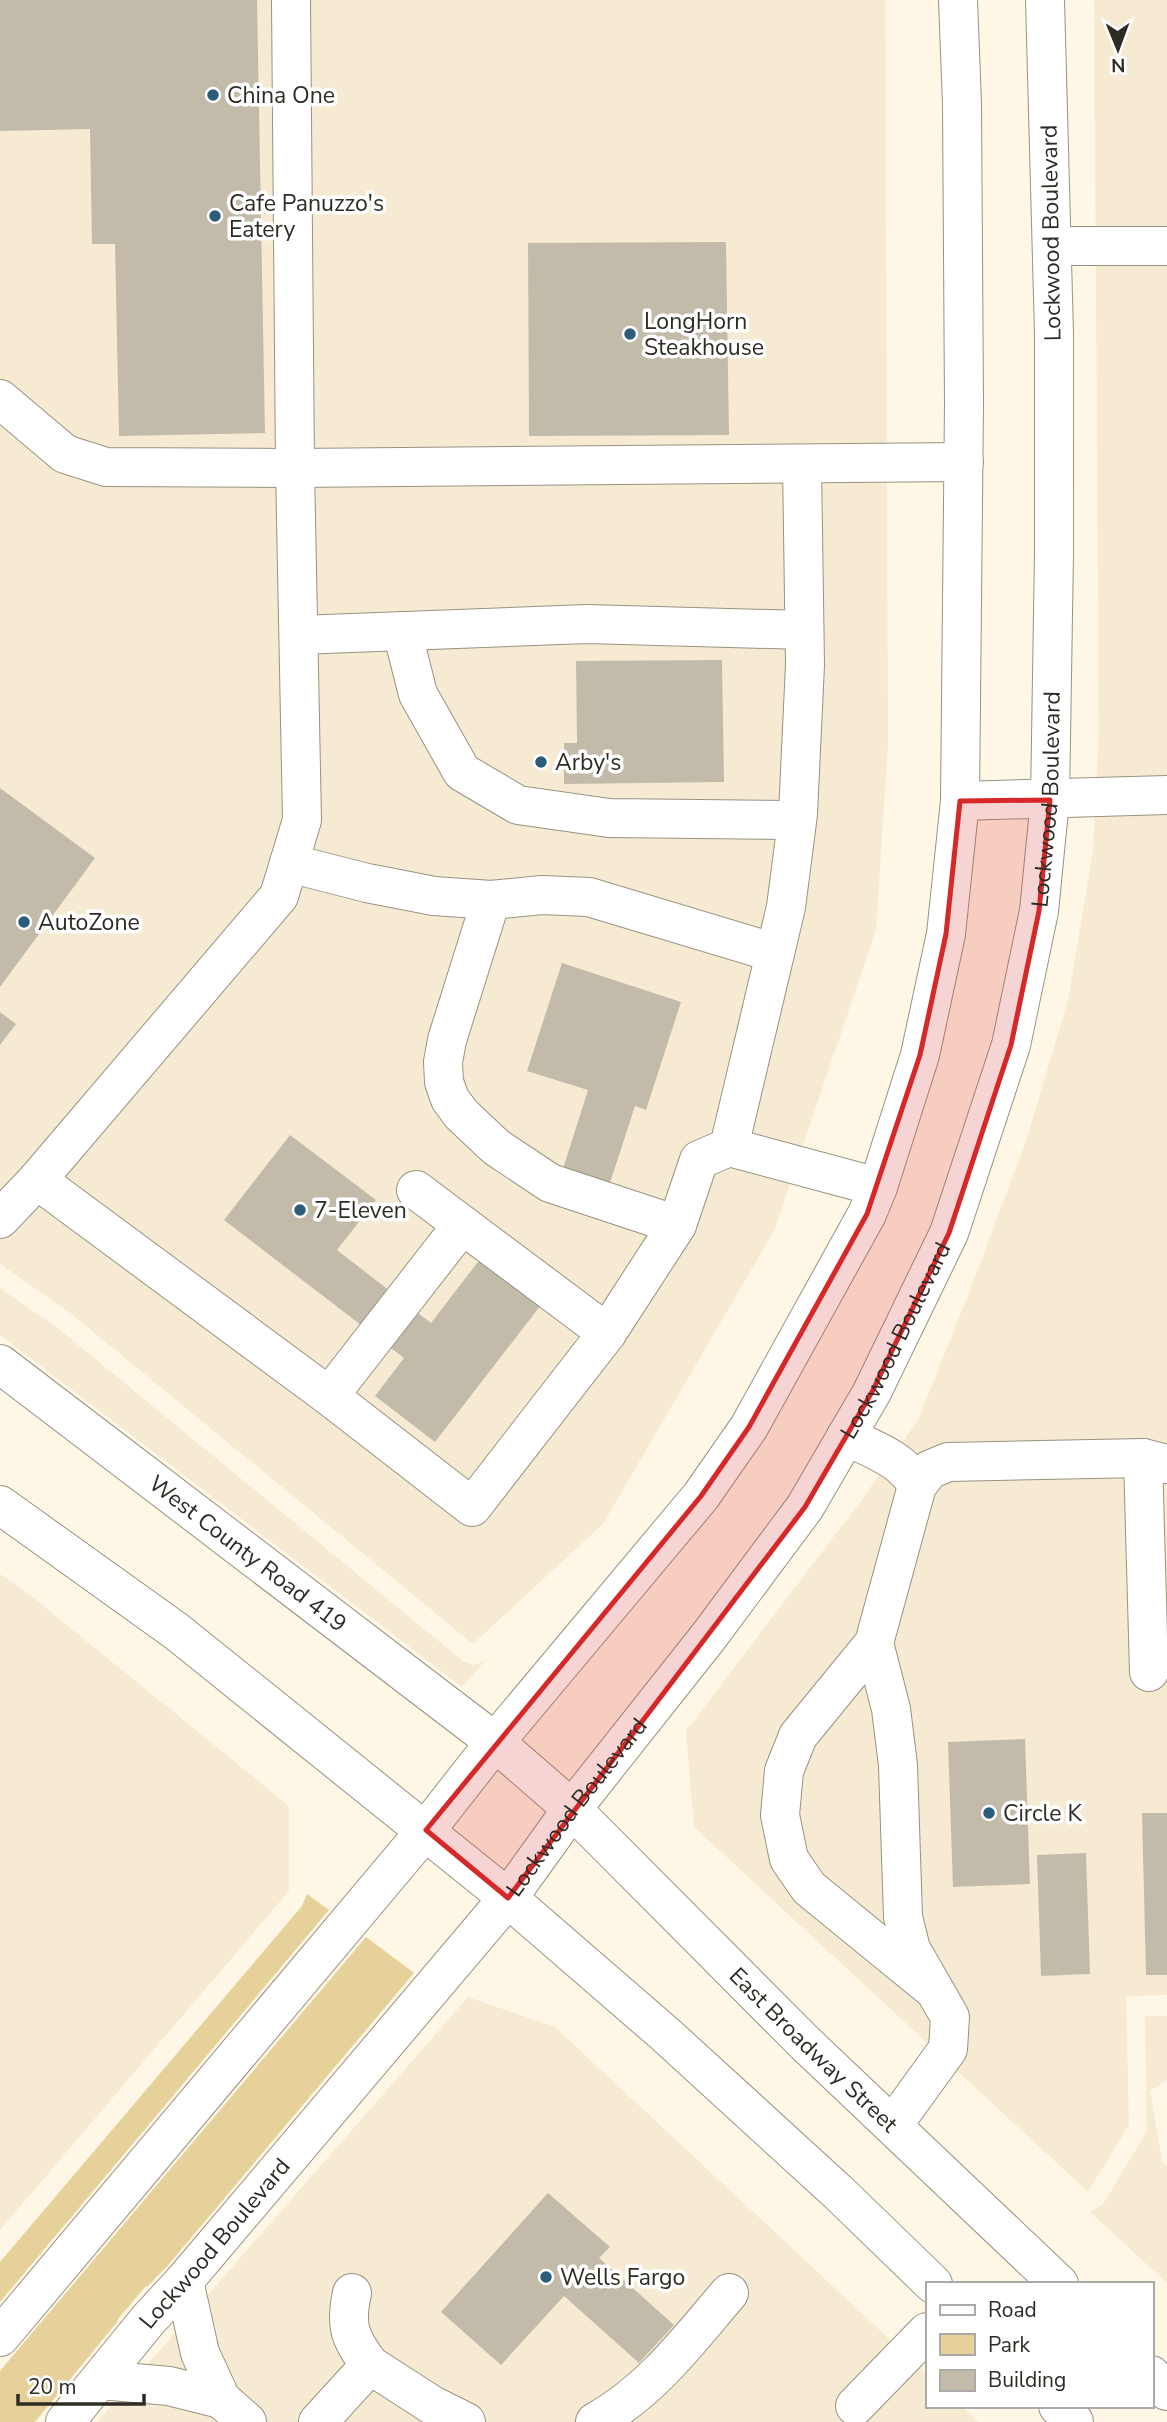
<svg xmlns="http://www.w3.org/2000/svg" width="1167" height="2422" font-family="'Nunito Sans',sans-serif">
  <rect width="100%" height="100%" fill="#fff7e5"/>
  <path fill="#f6ebd2" d="M 0,0 L 885,0 L 888,743 L 876,930 L 774,1231 L 603,1524 L 473,1644 L 69,1312 L 0,1264 Z
    M 1094,0 L 1167,0 L 1167,1995 L 1126,1996 L 1129,2125 L 1088,2192 L 694,1827 L 686,1731 L 860,1502 L 918,1420 L 972,1285 L 1026,1141 L 1068,1000 L 1093,850 L 1099,731 Z
    M 0,1288 L 59,1329 L 463,1661 L 474,1665 L 486,1660 L 462,1687 L 0,1335 Z
    M 0,1574 L 30,1595 L 289,1806 L 289,1891 L 0,2230 Z
    M 468,1997 L 555,2027 L 927,2374 L 927,2406 L 962,2406 L 978,2422 L 97,2422 Z
    M 1145,2016 L 1167,2016 L 1167,2080 L 1150,2091 L 1162,2161 L 1167,2167 L 1167,2283 L 1090,2212 L 1103,2204 L 1147,2131 Z"/>
  <path fill="#e7d19b" d="M 307,1894 L 329,1910 L 0,2302 L 0,2262 L 302,1906 Z
    M 366,1937 L 414,1973 L 169,2264 L 147,2287 L 146,2286 L 118,2319 L 118,2321 L 35,2422 L 0,2422 L 0,2371 Z"/>
  <path fill="#c3bbaa" d="M 0,0 L 257,0 L 265,433 L 119,436 L 115,244 L 92,244 L 90,129 L 0,131 Z
    M 726,242 L 729,435 L 529,436 L 528,243 Z
    M 722,660 L 724,782 L 564,784 L 564,743 L 577,743 L 576,661 Z
    M 0,788 L 95,858 L 0,987 Z
    M 562,963 L 681,1002 L 646,1110 L 635,1106 L 608,1189 L 561,1175 L 588,1090 L 527,1071 Z
    M 0,1012 L 16,1024 L 0,1045 Z
    M 290,1135 L 376,1200 L 337,1250 L 431,1323 L 481,1258 L 541,1305 L 435,1442 L 375,1396 L 404,1358 L 224,1220 Z
    M 1025,1739 L 1030,1884 L 953,1887 L 948,1742 Z
    M 1142,1813 L 1167,1813 L 1167,1975 L 1146,1975 Z
    M 1086,1853 L 1090,1974 L 1041,1976 L 1037,1855 Z
    M 548,2193 L 610,2247 L 599,2258 L 674,2325 L 639,2363 L 564,2296 L 501,2365 L 441,2312 Z"/>
  <g fill="none" stroke-linecap="round" stroke-linejoin="round">
    <defs>
      <g id="minor">
        <path d="M 1053,246 L 1167,246"/>
        <path d="M 0,399 L 65,454 L 106,467 L 295,468 L 964,462"/>
        <path d="M 402,631 L 418,694 L 462,772 L 518,805 L 609,818 L 797,820"/>
        <path d="M 299,635 L 587,624 L 804,630"/>
        <path d="M 960,801 L 1167,795"/>
        <path d="M 289,863 L 367,883 L 434,896 L 491,900 L 542,895 L 589,897 L 775,953"/>
        <path d="M 491,900 L 447,1040 L 443,1062 L 444,1082 L 450,1099 L 461,1114 L 496,1147 L 550,1183 L 677,1225"/>
        <path d="M 729,1147 L 786,907 L 798,814 L 805,665 L 802,464"/>
        <path d="M 37,1180 L 279,896 L 302,820 L 295,468 L 291,0"/>
        <path d="M 416,1190 L 607,1333"/>
        <path d="M 0,1219 L 37,1180 L 329,1396 L 472,1507 L 607,1333 L 677,1225 L 699,1160 L 729,1147 L 878,1187"/>
        <path d="M 329,1396 L 462,1225"/>
        <path d="M 846,1436 C 871,1449 904,1459 917,1486"/>
        <path d="M 1143,1458 L 1149,1672"/>
        <path d="M 874,1643 L 891,1709 L 898,1765 L 903,1917 L 911,1949 L 950,2017 L 948,2049 L 893,2125"/>
        <path d="M 934,1990 L 809,1888 L 789,1859 L 780,1815 L 784,1771 L 798,1736 L 874,1643 L 917,1486 L 929,1470 L 948,1462 L 1143,1458 L 1167,1464"/>
        <path d="M 0,2337 L 426,1830 L 495,1742 L 701,1496 L 749,1427 L 867,1214 L 878,1187 L 920,1055 L 946,934 L 960,801 L 964,403 L 962,104 L 958,0"/>
        <path d="M 370,2365 L 432,2405 L 466,2422"/>
        <path d="M 101,2380 L 169,2386 L 221,2399 L 200,2353 L 184,2281"/>
        <path d="M 221,2399 L 247,2422"/>
        <path d="M 855,2406 L 927,2332"/>
        <path id="s1" d="M 65,2422 L 148,2320 L 184,2281 L 508,1898 L 572,1809 L 709,1636 L 805,1507 L 872,1392 L 949,1233 L 1011,1045 L 1039,911 L 1050,800 L 1054,553 L 1054,334 L 1045,0"/>
        <path d="M 318,2422 L 370,2365 C 349,2338 345,2325 352,2293"/>
        <path d="M 595,2422 C 651,2391 688,2341 729,2293"/>
      </g>
      <g id="major">
        <path id="s2" d="M 0,1364 L 495,1742 L 572,1809 L 805,2043 L 1059,2284"/>
        <path d="M 0,1505 L 176,1631 L 508,1898 L 665,2034 L 839,2193 L 933,2284"/>
        <path d="M 1151,2375 L 1167,2391"/>
        <path d="M 1058,2406 L 1074,2422"/>
      </g>
    </defs>
    <use href="#minor" stroke="#999282" stroke-width="40"/>
    <use href="#major" stroke="#999282" stroke-width="40"/>
    <use href="#minor" stroke="#fff" stroke-width="38"/>
    <use href="#major" stroke="#fff" stroke-width="38"/>
  </g>
  <path fill="#d62828" fill-opacity="0.2" stroke="#d62828" stroke-width="5" stroke-linejoin="round" d="M 1050,800 L 1039,911 L 1011,1045 L 949,1233 L 872,1392 L 805,1507 L 508,1898 L 426,1830 L 701,1496 L 749,1427 L 867,1214 L 920,1055 L 946,934 L 960,801 Z"/>
  <g fill="#2b5c7a" stroke="#fff" stroke-width="2.5">
    <circle cx="213" cy="95" r="7"/>
    <circle cx="215" cy="216" r="7"/>
    <circle cx="630" cy="334" r="7"/>
    <circle cx="541" cy="762" r="7"/>
    <circle cx="24" cy="922" r="7"/>
    <circle cx="300" cy="1210" r="7"/>
    <circle cx="989" cy="1813" r="7"/>
    <circle cx="546" cy="2277" r="7"/>
  </g>
  <g text-anchor="middle" dominant-baseline="central" stroke-width="7" stroke-linejoin="round" paint-order="stroke">
    <g font-size="23" fill="#2e2b25" stroke="#fff" text-anchor="start">
      <text x="227" y="95">China One</text>
      <text x="229" y="203">Cafe Panuzzo's<tspan x="229" dy="26">Eatery</tspan></text>
      <text x="644" y="321">LongHorn<tspan x="644" dy="26">Steakhouse</tspan></text>
      <text x="555" y="762">Arby's</text>
      <text x="38" y="922">AutoZone</text>
      <text x="314" y="1210">7-Eleven</text>
      <text x="1003" y="1813">Circle K</text>
      <text x="560" y="2277">Wells Fargo</text>
    </g>
    <g font-size="23" fill="#2e2b25" stroke="#fff">
      <text transform="translate(1051 233) rotate(-91)">Lockwood Boulevard</text>
      <text stroke="none"><textPath href="#s1" startOffset="1934">Lockwood Boulevard</textPath></text>
      <text stroke="none"><textPath href="#s1" startOffset="1367">Lockwood Boulevard</textPath></text>
      <text stroke="none"><textPath href="#s2" startOffset="312">West County Road 419</textPath></text>
      <text stroke="none"><textPath href="#s1" startOffset="800">Lockwood Boulevard</textPath></text>
      <text stroke="none"><textPath href="#s2" startOffset="1066">East Broadway Street</textPath></text>
      <text stroke="none"><textPath href="#s1" startOffset="233">Lockwood Boulevard</textPath></text>
    </g>
  </g>
  <rect x="926" y="2282" width="228" height="126" fill="#ffffff" stroke="#abaaa8" stroke-width="2"/>
  <rect x="940" y="2305" width="35" height="10" fill="#ffffff" stroke="#abaaa8" stroke-width="2"/>
  <text x="988" y="2317" font-size="21" fill="#2e2b25">Road</text>
  <rect x="940" y="2334" width="35" height="21" fill="#e7d19b" stroke="#abaaa8" stroke-width="2"/>
  <text x="988" y="2352" font-size="21" fill="#2e2b25">Park</text>
  <rect x="940" y="2370" width="35" height="21" fill="#c3bbaa" stroke="#abaaa8" stroke-width="2"/>
  <text x="988" y="2387" font-size="21" fill="#2e2b25">Building</text>
  <g transform="translate(1118 49) rotate(179)" stroke="#ffffff" stroke-width="5" paint-order="stroke">
  <path d="M0-5L12 26L0 18L-12 26Z" fill="#2e2b25"/>
  <text y="-10" font-size="19" font-weight="bold" text-anchor="middle" fill="#2e2b25">N</text>
  </g>
  <path d="M18 2394v10h126v-10" fill="none" stroke="#2e2b25" stroke-width="3.5"/>
  <text x="28" y="2394" font-size="21" fill="#2e2b25" stroke="#ffffff" stroke-width="5" paint-order="stroke">20 m</text>
</svg>
